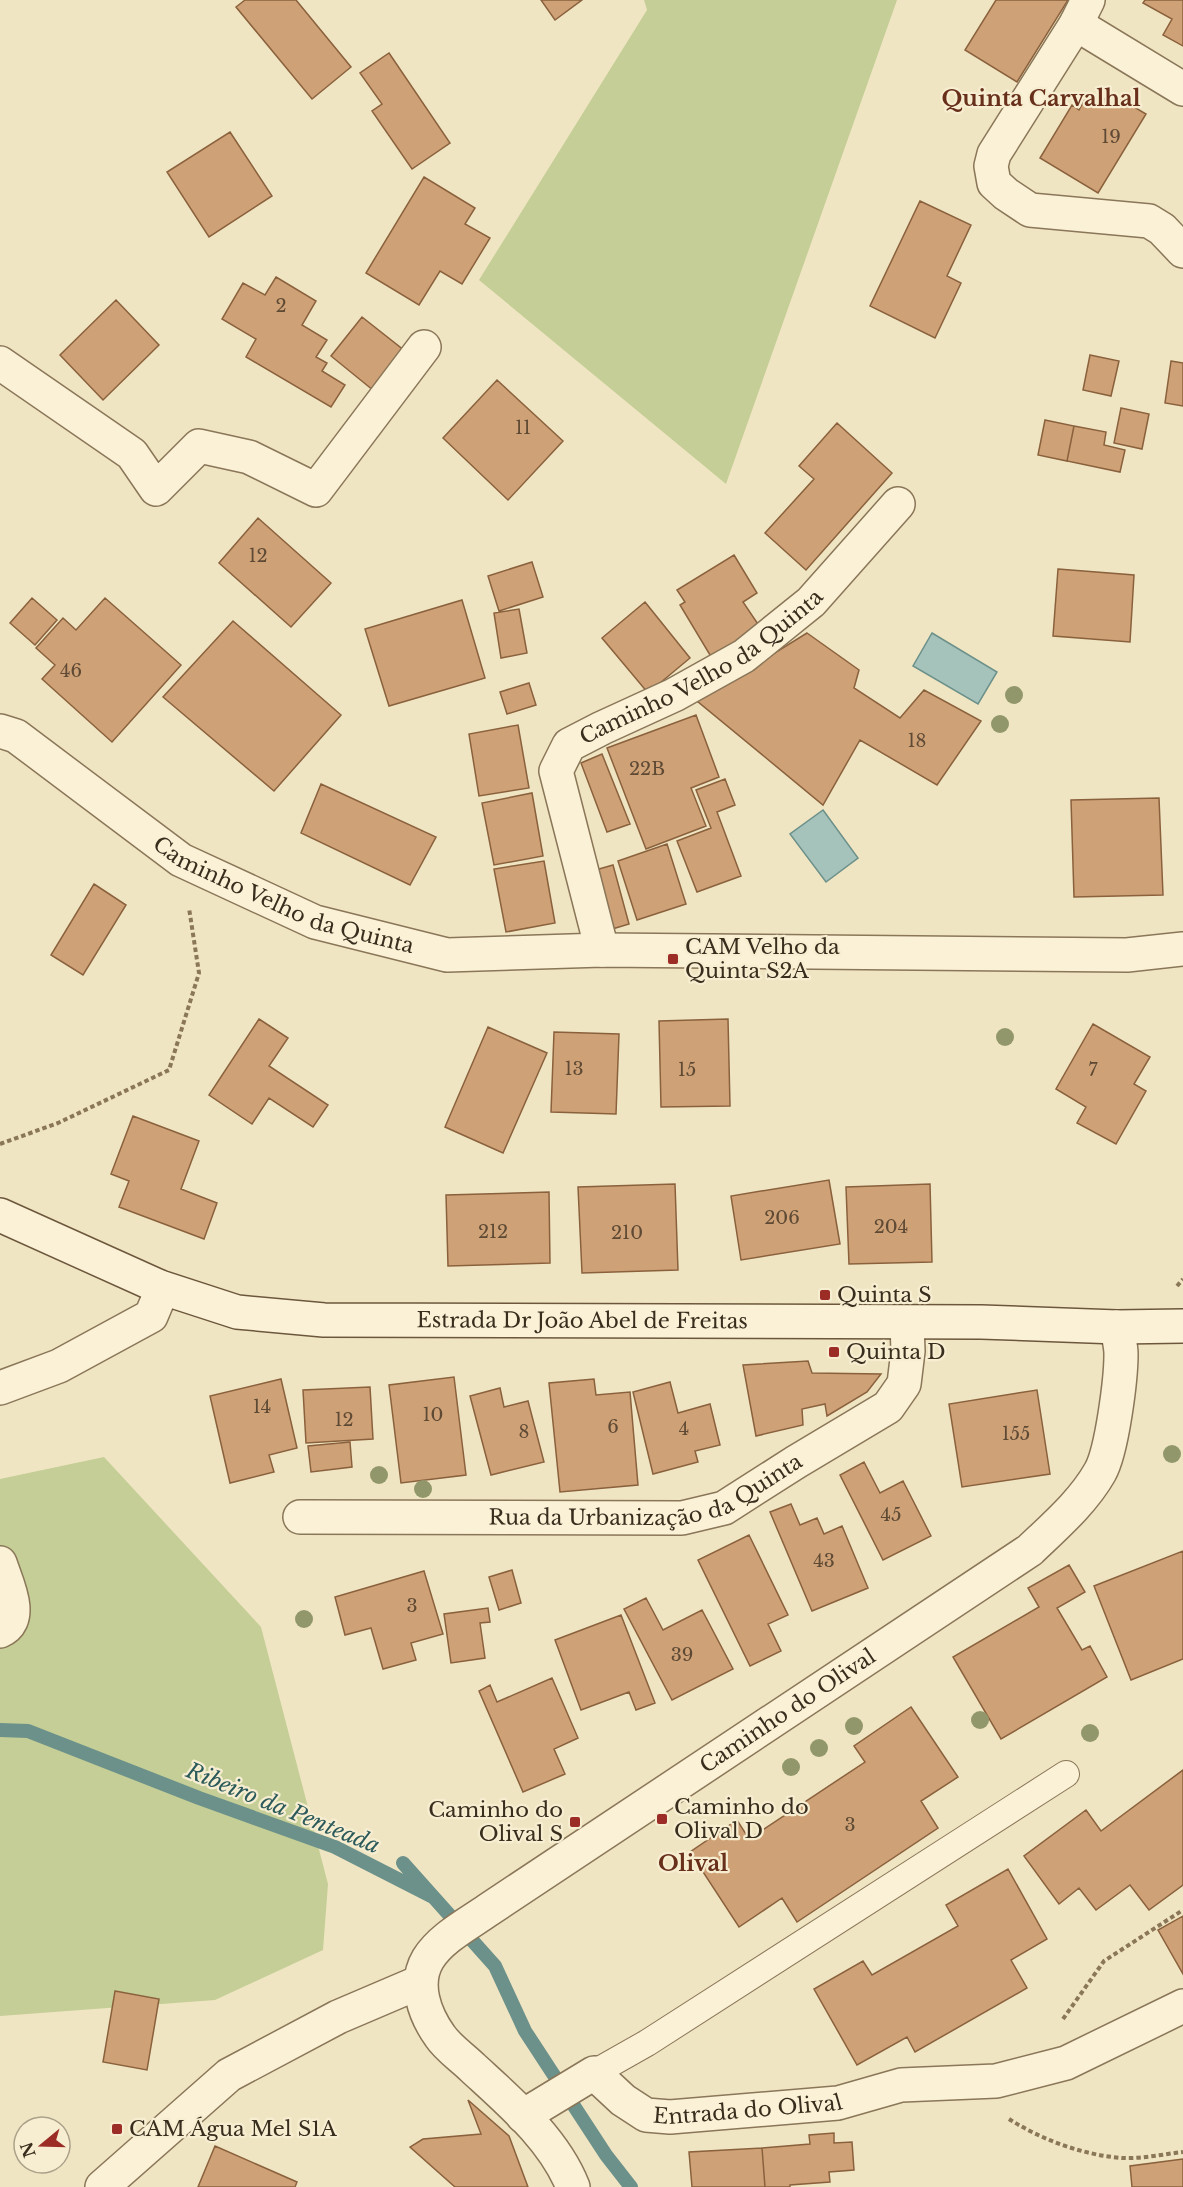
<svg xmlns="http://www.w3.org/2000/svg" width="1183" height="2187" font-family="'Libre Baskerville',serif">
  <rect width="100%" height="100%" fill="#f0e5c2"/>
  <path fill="#c4ce96" d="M 644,0 L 897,0 L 726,484 L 479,280 L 647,10 Z
    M 104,1457 L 261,1627 L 328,1884 L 323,1950 L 215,2000 L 0,2016 L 0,1479 Z"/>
  <path fill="#a5c2bb" stroke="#6b918a" stroke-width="1.5" d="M 932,633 L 997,672 L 978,704 L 913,666 Z
    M 823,810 L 858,858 L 826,882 L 790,834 Z"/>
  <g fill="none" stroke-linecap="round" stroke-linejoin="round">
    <path stroke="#6b918a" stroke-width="14" d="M 0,1730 L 28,1731 L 199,1798 L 335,1847 L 433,1897 L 403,1863 L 495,1966 L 525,2031 L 606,2155 L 631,2187"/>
  </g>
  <path fill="#cfa177" stroke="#8a613d" stroke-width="1.5" d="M 245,0 L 296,0 L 351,67 L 312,99 L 236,7 Z
    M 541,0 L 582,0 L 555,20 Z
    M 996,0 L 1068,0 L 1017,82 L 965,50 Z
    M 1145,0 L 1183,0 L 1183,46 L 1163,35 L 1172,19 L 1143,3 Z
    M 389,53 L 450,143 L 412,169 L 372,111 L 382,104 L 360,73 Z
    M 1086,97 L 1100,106 L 1103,98 L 1114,105 L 1119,98 L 1146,114 L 1098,193 L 1040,158 L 1072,105 L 1079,110 Z
    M 230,132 L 272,196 L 209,237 L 167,172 Z
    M 424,177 L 475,208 L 465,224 L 490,238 L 462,284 L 440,271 L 419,305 L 366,273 Z
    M 920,201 L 971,225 L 947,276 L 961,283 L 935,338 L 870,306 Z
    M 276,277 L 316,301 L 302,325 L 327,340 L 316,357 L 327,363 L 322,371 L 345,385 L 331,407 L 246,357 L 256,339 L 222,319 L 243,283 L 265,295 Z
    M 116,300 L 159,345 L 103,400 L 60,355 Z
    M 362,317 L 410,355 L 379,395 L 331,356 Z
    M 1090,355 L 1119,361 L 1111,396 L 1083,390 Z
    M 1171,361 L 1183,363 L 1183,406 L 1165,403 Z
    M 497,380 L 563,441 L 508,500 L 443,438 Z
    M 1121,408 L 1149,414 L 1142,449 L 1114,443 Z
    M 1045,420 L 1074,426 L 1067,461 L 1038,455 Z
    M 837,423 L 892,473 L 806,570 L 765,533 L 814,479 L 799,466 Z
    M 1074,426 L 1106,432 L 1104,445 L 1125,450 L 1120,472 L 1067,461 Z
    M 258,518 L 331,583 L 291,627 L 219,563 Z
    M 734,555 L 757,593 L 743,602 L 762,630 L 713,660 L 680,605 L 685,602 L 677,590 Z
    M 532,562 L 543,597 L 499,611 L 488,576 Z
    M 1058,569 L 1134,575 L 1130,642 L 1053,636 Z
    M 32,598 L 57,620 L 35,645 L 10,623 Z
    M 105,598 L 181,665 L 112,742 L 42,679 L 55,665 L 36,648 L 63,618 L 76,630 Z
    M 462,600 L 485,678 L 389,706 L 365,629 Z
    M 645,602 L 690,658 L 648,693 L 602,638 Z
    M 519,609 L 527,653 L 501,658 L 494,613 Z
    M 233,621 L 341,715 L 274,791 L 163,697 Z
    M 807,633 L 859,670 L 854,688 L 900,718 L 924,690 L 981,721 L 937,785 L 860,740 L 823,805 L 697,701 Z
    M 529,683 L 536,705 L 507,714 L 500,692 Z
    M 696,715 L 719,777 L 691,788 L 706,826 L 646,849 L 607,748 Z
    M 518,725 L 529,788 L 479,796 L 469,734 Z
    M 602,754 L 630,824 L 607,832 L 581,763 Z
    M 725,779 L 735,805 L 717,812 L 741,876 L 697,892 L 677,841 L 711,828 L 696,790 Z
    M 321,784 L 436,837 L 410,885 L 301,833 Z
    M 532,793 L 543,856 L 494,865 L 482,803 Z
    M 1159,798 L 1163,895 L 1074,897 L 1071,800 Z
    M 667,844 L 686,904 L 637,920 L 618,861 Z
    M 544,861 L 555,923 L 506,932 L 494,869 Z
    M 613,865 L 629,924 L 609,930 L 592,871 Z
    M 94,884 L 126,905 L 83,975 L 51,955 Z
    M 259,1019 L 288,1038 L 269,1066 L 328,1105 L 313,1127 L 269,1098 L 252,1124 L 209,1095 Z
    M 728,1019 L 730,1106 L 661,1107 L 659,1021 Z
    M 1093,1024 L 1150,1057 L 1134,1084 L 1146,1091 L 1116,1144 L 1077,1123 L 1086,1107 L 1056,1089 Z
    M 488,1027 L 547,1053 L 503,1153 L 445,1127 Z
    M 554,1032 L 619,1034 L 616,1114 L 551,1112 Z
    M 133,1116 L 199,1141 L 181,1189 L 217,1203 L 204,1239 L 119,1207 L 129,1181 L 111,1174 Z
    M 829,1180 L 840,1244 L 741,1260 L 731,1196 Z
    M 675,1184 L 678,1270 L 582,1273 L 578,1187 Z
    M 930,1184 L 932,1262 L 849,1264 L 846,1187 Z
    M 549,1192 L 550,1263 L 448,1266 L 446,1195 Z
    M 808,1361 L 812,1373 L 881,1374 L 867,1392 L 827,1416 L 825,1404 L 802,1409 L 803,1425 L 756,1436 L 743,1365 Z
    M 454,1377 L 466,1475 L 401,1483 L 389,1385 Z
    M 281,1379 L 297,1448 L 269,1455 L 274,1472 L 230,1483 L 210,1396 Z
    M 594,1379 L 596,1395 L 630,1392 L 638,1485 L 560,1492 L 549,1383 Z
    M 670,1382 L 678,1413 L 710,1404 L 720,1445 L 695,1451 L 698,1462 L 653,1474 L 633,1392 Z
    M 370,1387 L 373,1439 L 306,1443 L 303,1390 Z
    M 500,1388 L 504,1407 L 528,1401 L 544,1462 L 491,1475 L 470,1396 Z
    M 1037,1390 L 1050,1474 L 962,1487 L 949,1404 Z
    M 350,1442 L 352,1467 L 311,1472 L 308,1446 Z
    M 864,1462 L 880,1493 L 903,1481 L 931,1536 L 883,1560 L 840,1475 Z
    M 791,1504 L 800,1525 L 817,1518 L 824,1534 L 842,1526 L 868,1588 L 812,1611 L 770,1512 Z
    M 749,1535 L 788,1615 L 768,1624 L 781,1651 L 750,1666 L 698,1560 Z
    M 1183,1551 L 1183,1659 L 1131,1680 L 1094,1586 Z
    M 1069,1565 L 1085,1592 L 1057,1608 L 1082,1650 L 1090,1646 L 1107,1677 L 1001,1739 L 953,1657 L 1039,1607 L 1028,1588 Z
    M 512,1570 L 521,1603 L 499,1610 L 489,1577 Z
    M 424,1571 L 443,1634 L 411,1643 L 416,1660 L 383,1669 L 371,1628 L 345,1635 L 335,1597 Z
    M 646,1598 L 663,1630 L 702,1610 L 733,1669 L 672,1700 L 624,1609 Z
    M 488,1608 L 490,1622 L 480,1623 L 485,1658 L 451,1663 L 444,1614 Z
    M 621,1615 L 655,1703 L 636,1710 L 629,1692 L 581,1710 L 555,1640 Z
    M 552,1678 L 578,1738 L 554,1749 L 565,1774 L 523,1792 L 479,1691 L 490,1685 L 497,1702 Z
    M 911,1707 L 958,1777 L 921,1801 L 938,1828 L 797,1922 L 782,1898 L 739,1927 L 690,1852 L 737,1820 L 749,1839 L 865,1762 L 854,1746 Z
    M 1183,1770 L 1183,1885 L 1149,1910 L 1130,1885 L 1096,1910 L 1079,1888 L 1059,1904 L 1024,1856 L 1086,1810 L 1101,1831 Z
    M 1008,1869 L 1047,1939 L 1011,1960 L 1027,1988 L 915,2052 L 907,2037 L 857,2065 L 814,1989 L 863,1961 L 872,1975 L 958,1926 L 946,1905 Z
    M 1183,1916 L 1183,1974 L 1158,1930 Z
    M 115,1991 L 159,1999 L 147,2070 L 103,2062 Z
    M 468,2100 L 509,2136 L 528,2187 L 455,2187 L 410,2147 L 423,2139 L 481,2134 Z
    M 834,2133 L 834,2143 L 852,2142 L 854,2170 L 829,2172 L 830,2182 L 790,2185 L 790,2187 L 765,2187 L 762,2148 L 810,2144 L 809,2135 Z
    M 215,2146 L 297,2182 L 295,2187 L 198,2187 Z
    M 762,2148 L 765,2187 L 692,2187 L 689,2152 Z
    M 1183,2159 L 1183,2187 L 1132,2187 L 1130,2166 Z"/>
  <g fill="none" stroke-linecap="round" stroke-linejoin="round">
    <defs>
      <path id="lane" d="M 594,2073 L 647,2043 L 1066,1774"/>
      <g id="street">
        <path d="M 1088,0 L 1076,24 L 994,154 L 991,166 L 994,183 L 1006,194 L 1030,210 L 1149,221 L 1162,229 L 1183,251"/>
        <path d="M 1076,24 L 1183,89"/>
        <path d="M 0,363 L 132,454 L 156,489 L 199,446 L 249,457 L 316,490 L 424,347"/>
        <path id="s1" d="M 0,731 L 16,736 L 181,860 L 315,922 L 447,955 L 602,950 L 1127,955 L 1183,949"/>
        <path id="s2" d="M 602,950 L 556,771 L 569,745 L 602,728 L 674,695 L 744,656 L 811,602 L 898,504"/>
        <path d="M 0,1388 L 59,1366 L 151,1316 L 159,1297 L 160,1287"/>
        <path id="s3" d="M 300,1517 L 682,1518 L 724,1508 L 796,1462 L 888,1407 L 904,1384 L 908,1351 L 907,1324"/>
        <path d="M 0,1563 C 6,1582 26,1620 0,1631"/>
        <path id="s4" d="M 523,2116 L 594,2073 L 623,2100 L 646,2115 L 670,2117 L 838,2103 L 901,2085 L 996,2081 L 1066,2063 L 1183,2006"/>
        <path d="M 102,2187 L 229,2075 L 338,2017 L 420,1982"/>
        <path id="s5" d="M 573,2187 C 554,2139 510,2102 473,2068 C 463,2058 448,2048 440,2036 C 425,2015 413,1984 428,1959 C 441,1938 468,1924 488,1910 L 1030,1550 C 1055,1526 1083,1502 1100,1472 C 1112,1451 1121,1379 1121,1354 C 1121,1345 1118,1336 1117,1327"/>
      </g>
      <g id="secondary">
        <path id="s6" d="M 0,1215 L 160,1287 L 237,1312 L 324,1320 L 981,1322 L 1117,1327 L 1183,1326"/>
      </g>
    </defs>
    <use href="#lane" stroke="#8a7658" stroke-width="28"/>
    <use href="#street" stroke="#8a7658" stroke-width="36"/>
    <use href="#secondary" stroke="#6c573c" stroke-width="36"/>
    <path stroke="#8a7658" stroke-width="4" stroke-dasharray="4.5 3" stroke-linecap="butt" d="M 0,1144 L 58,1123 L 169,1070 L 199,973 L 189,908
      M 1177,1286 L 1183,1279
      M 1063,2019 L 1104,1961 L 1183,1910
      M 1009,2119 C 1042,2140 1083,2155 1122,2158 C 1142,2159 1164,2154 1183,2152"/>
    <use href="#lane" stroke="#faf1d6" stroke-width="26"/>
    <use href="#street" stroke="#faf1d6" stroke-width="33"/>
    <use href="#secondary" stroke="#faf1d6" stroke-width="33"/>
  </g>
  <g fill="#92976b">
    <circle cx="1014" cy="695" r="9"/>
    <circle cx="1000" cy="724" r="9"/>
    <circle cx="1005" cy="1037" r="9"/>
    <circle cx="1172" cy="1454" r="9"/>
    <circle cx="379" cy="1475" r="9"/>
    <circle cx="423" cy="1489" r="9"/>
    <circle cx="304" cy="1619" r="9"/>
    <circle cx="980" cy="1720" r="9"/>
    <circle cx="854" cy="1726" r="9"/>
    <circle cx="1090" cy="1733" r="9"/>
    <circle cx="819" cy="1748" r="9"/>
    <circle cx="791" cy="1767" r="9"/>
  </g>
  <g fill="#9b2d26" stroke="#f7eed2" stroke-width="2">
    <rect x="667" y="953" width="12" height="12" rx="3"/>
    <rect x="819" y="1289" width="12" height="12" rx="3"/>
    <rect x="828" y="1346" width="12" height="12" rx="3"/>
    <rect x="656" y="1813" width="12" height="12" rx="3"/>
    <rect x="569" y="1816" width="12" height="12" rx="3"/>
    <rect x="111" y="2123" width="12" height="12" rx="3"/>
  </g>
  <g text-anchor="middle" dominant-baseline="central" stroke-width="4.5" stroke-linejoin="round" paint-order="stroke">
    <g font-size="18" fill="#5e4a34">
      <text x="1111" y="137">19</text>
      <text x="281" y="306">2</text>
      <text x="523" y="428">11</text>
      <text x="258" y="556">12</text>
      <text x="71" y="671">46</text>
      <text x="917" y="741">18</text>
      <text x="647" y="769">22B</text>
      <text x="574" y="1069">13</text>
      <text x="687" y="1070">15</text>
      <text x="1093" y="1070">7</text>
      <text x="782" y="1218">206</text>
      <text x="891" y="1227">204</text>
      <text x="493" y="1232">212</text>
      <text x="627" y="1233">210</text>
      <text x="262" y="1407">14</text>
      <text x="433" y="1415">10</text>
      <text x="344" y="1420">12</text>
      <text x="613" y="1427">6</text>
      <text x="684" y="1429">4</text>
      <text x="524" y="1432">8</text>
      <text x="1016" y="1434">155</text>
      <text x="891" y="1515">45</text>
      <text x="824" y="1561">43</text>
      <text x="412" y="1606">3</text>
      <text x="682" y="1655">39</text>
      <text x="850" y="1825">3</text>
    </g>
    <g font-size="21" fill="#392d1d" stroke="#f7eed2">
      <text stroke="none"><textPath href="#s2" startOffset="368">Caminho Velho da Quinta</textPath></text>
      <text stroke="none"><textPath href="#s1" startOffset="332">Caminho Velho da Quinta</textPath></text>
      <text stroke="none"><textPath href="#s6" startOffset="602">Estrada Dr João Abel de Freitas</textPath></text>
      <text stroke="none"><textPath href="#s3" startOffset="352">Rua da Urbanização da Quinta</textPath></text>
      <text stroke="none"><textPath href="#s5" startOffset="723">Caminho do Olival</textPath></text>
      <text stroke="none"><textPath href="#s4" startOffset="252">Entrada do Olival</textPath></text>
    </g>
    <g font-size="21" fill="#392d1d" stroke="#f7eed2" text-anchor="start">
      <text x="685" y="947">CAM Velho da<tspan x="685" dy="24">Quinta S2A</tspan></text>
      <text x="837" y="1295">Quinta S</text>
      <text x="846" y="1352">Quinta D</text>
      <text x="674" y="1807">Caminho do<tspan x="674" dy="24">Olival D</tspan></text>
      <text x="563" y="1810" text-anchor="end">Caminho do<tspan x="563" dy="24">Olival S</tspan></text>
      <text x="129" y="2129">CAM Água Mel S1A</text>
    </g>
    <g font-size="22" font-weight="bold" fill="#68301b" stroke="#f7eed2">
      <text x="1041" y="98">Quinta Carvalhal</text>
      <text x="693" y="1863">Olival</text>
    </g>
    <g font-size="22" font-style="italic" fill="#2c5a5a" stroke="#f7eed2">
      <text transform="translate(283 1808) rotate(22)">Ribeiro da Penteada</text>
    </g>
  </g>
  <g transform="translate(42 2145) rotate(251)"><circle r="28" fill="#f7eed2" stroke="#aba18a" stroke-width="1.5"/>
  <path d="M0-4.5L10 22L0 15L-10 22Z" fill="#9b2d26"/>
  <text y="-9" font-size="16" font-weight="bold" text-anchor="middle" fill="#392d1d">N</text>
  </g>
</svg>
